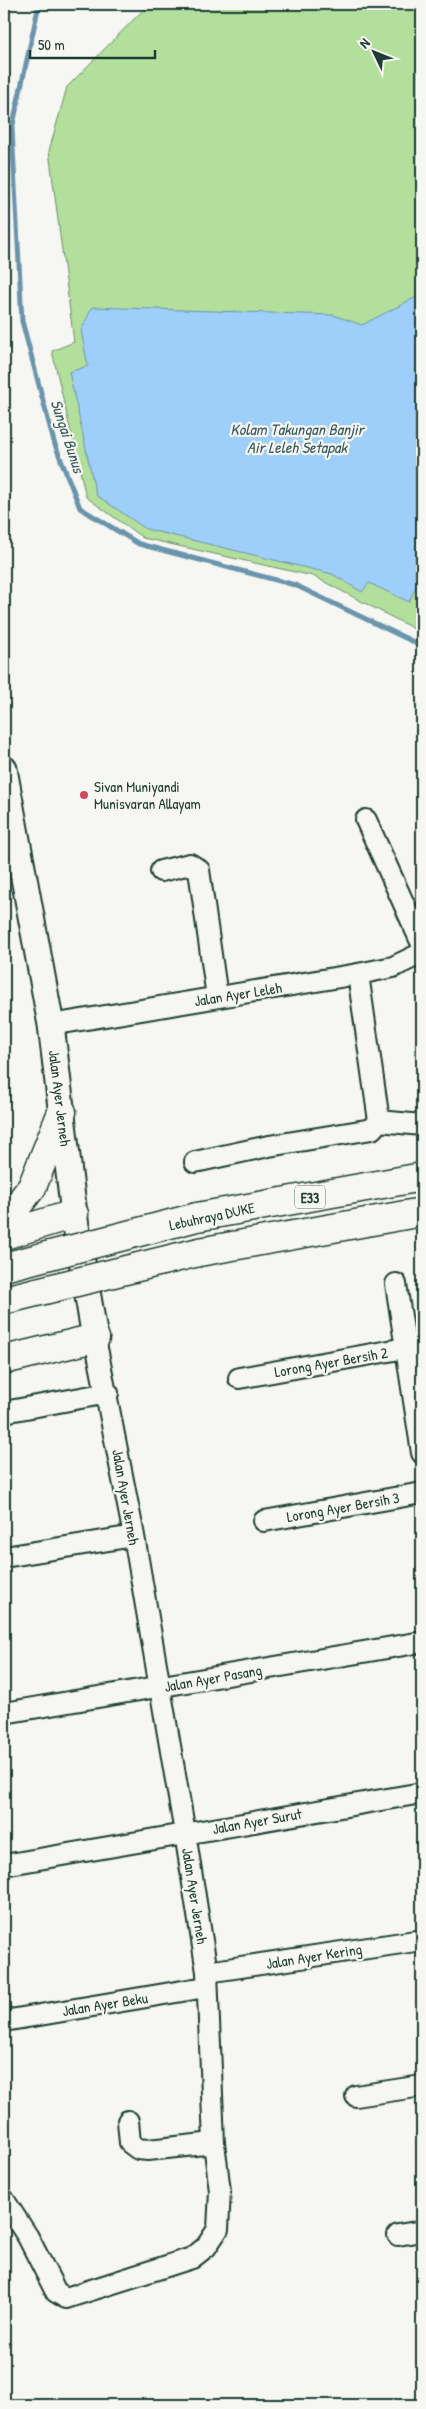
<svg xmlns="http://www.w3.org/2000/svg" width="426" height="2409" font-family="'Patrick Hand',sans-serif">
  <rect width="100%" height="100%" fill="#f6f6f2"/>
  <filter id="ink" filterUnits="userSpaceOnUse"><feTurbulence type="fractalNoise" baseFrequency=".02" numOctaves="2"/><feDisplacementMap in="SourceGraphic" scale="10" xChannelSelector="R" yChannelSelector="G"/><feConvolveMatrix kernelMatrix="1 2 1 2 8 2 1 2 1" color-interpolation-filters="sRGB"/></filter>
  <g filter="url(#ink)">
    <path fill="#b3df9c" stroke="#698e68" d="M 149,4 L 422,4 L 422,633 L 313,576 L 143,538 L 86,497 L 52,351 L 74,342 L 49,151 L 67,87 Z"/>
    <path fill="#9ecefa" stroke="#6b94ab" d="M 422,294 L 422,573 L 409,602 L 369,583 L 362,592 L 332,574 L 146,529 L 96,495 L 69,372 L 88,366 L 81,331 L 92,307 L 333,315 L 362,325 Z"/>
    <g fill="none" stroke-linecap="round" stroke-linejoin="round">
      <path stroke="#6b94ab" stroke-width="5" d="M 39,4 L 12,129 L 22,321 L 54,442 L 80,508 L 139,544 L 295,585 L 422,646"/>
      <defs>
        <path id="minor" d="M 366,820 L 422,944
          M 161,871 L 190,864 L 199,870 L 217,997
          M 358,974 L 379,1121
          M 51,1025 L 358,974 L 393,967 L 422,953
          M 379,1121 L 422,1125
          M 195,1162 L 269,1146 L 372,1129 L 379,1121
          M 396,1284 L 422,1453
          M 239,1378 L 422,1345
          M 4,1412 L 108,1393
          M 264,1521 L 422,1493
          M 4,1557 L 134,1536
          M 4,1713 L 422,1642
          M 4,1865 L 422,1793
          M 207,1972 L 422,1940
          M 4,2021 L 206,1987
          M 356,2096 L 422,2086
          M 128,2121 L 130,2143 L 138,2149 L 148,2150 L 214,2143
          M 4,2200 L 28,2237 L 56,2292 L 66,2298 L 192,2258 L 206,2247 L 218,2229 L 220,2191 L 214,2143 L 207,1972 L 185,1833 L 134,1536 L 95,1338
          M 398,2235 L 422,2231"/>
        <path id="major" d="M 4,769 L 51,1025 L 74,1214 L 95,1338"/>
        <path id="highway" d="M 197,1217 L 422,1177
          M 4,1223 L 32,1187 L 62,1112
          M 4,1235 L 74,1214
          M 199,1252 L 422,1212
          M 4,1360 L 95,1338"/>
      </defs>
      <use href="#minor" stroke="#1f3d34" stroke-width="24"/>
      <use href="#major" stroke="#1f3d34" stroke-width="29"/>
      <use href="#highway" stroke="#1f3d34" stroke-width="31"/>
      <use href="#minor" stroke="#f6f6f2" stroke-width="20"/>
      <use href="#major" stroke="#f6f6f2" stroke-width="25"/>
      <use href="#highway" stroke="#f6f6f2" stroke-width="28"/>
      <defs>
        <path id="highway-bridge" d="M 4,1267 L 197,1217
          M 4,1300 L 199,1252"/>
      </defs>
      <use href="#highway-bridge" stroke="#1f3d34" stroke-width="31" stroke-linecap="butt"/>
      <use href="#highway-bridge" stroke="#f6f6f2" stroke-width="28"/>
    </g>
  </g>
  <circle fill="#d1495b" stroke="#f6f6f2" stroke-width="2" cx="84" cy="795" r="5"/>
  <g text-anchor="middle" dominant-baseline="central" stroke-width="4.5" stroke-linejoin="round" paint-order="stroke">
    <rect fill="#f6f6f2" stroke="#60746d" stroke-width="1" x="295" y="1185.5" width="30" height="23" rx="4"/>
    <g font-size="14" font-weight="bold" fill="#1f3d34">
      <text x="310" y="1197">E33</text>
    </g>
    <g font-size="15" fill="#1f3d34" stroke="#f6f6f2" text-anchor="start">
      <text x="94" y="786">Sivan Muniyandi<tspan x="94" dy="17">Munisvaran Allayam</tspan></text>
    </g>
    <g font-size="15" fill="#1f3d34" stroke="#f6f6f2">
      <text transform="translate(238 994) rotate(-9)">Jalan Ayer Leleh</text>
      <text transform="translate(60 1098) rotate(83)">Jalan Ayer Jerneh</text>
      <text transform="translate(212 1216) rotate(-12)">Lebuhraya DUKE</text>
      <text transform="translate(331 1362) rotate(-10)">Lorong Ayer Bersih 2</text>
      <text transform="translate(126 1497) rotate(80)">Jalan Ayer Jerneh</text>
      <text transform="translate(343 1507) rotate(-10)">Lorong Ayer Bersih 3</text>
      <text transform="translate(213 1678) rotate(-10)">Jalan Ayer Pasang</text>
      <text transform="translate(257 1821) rotate(-10)">Jalan Ayer Surut</text>
      <text transform="translate(195 1896) rotate(81)">Jalan Ayer Jerneh</text>
      <text transform="translate(314 1956) rotate(-9)">Jalan Ayer Kering</text>
      <text transform="translate(105 2004) rotate(-9)">Jalan Ayer Beku</text>
    </g>
    <g font-size="16" font-style="italic" fill="#385a5c" stroke="#f6f6f2">
      <text x="297" y="429">Kolam Takungan Banjir<tspan x="297" dy="18">Air Leleh Setapak</tspan></text>
      <text transform="translate(68 436) rotate(72)">Sungai Bunus</text>
    </g>
  </g>
  <rect width="426" height="2409" fill="none" stroke="#f6f6f2" stroke-width="20"/>
  <rect x="10" y="10" width="406" height="2389" fill="none" stroke="#1f3d34" stroke-width="2" filter="url(#ink)"/>
  <g transform="translate(374 52) rotate(313)" stroke="#f6f6f2" stroke-width="4" paint-order="stroke">
  <path d="M0-4L9 19L0 12L-9 19Z" fill="#1f3d34"/>
  <text y="-8" font-size="14" font-weight="bold" text-anchor="middle" fill="#1f3d34">N</text>
  </g>
  <path d="M30 50v8h125v-8" fill="none" stroke="#1f3d34" stroke-width="2.5"/>
  <text x="38" y="50" font-size="15" fill="#1f3d34" stroke="#f6f6f2" stroke-width="4" paint-order="stroke">50 m</text>
</svg>
